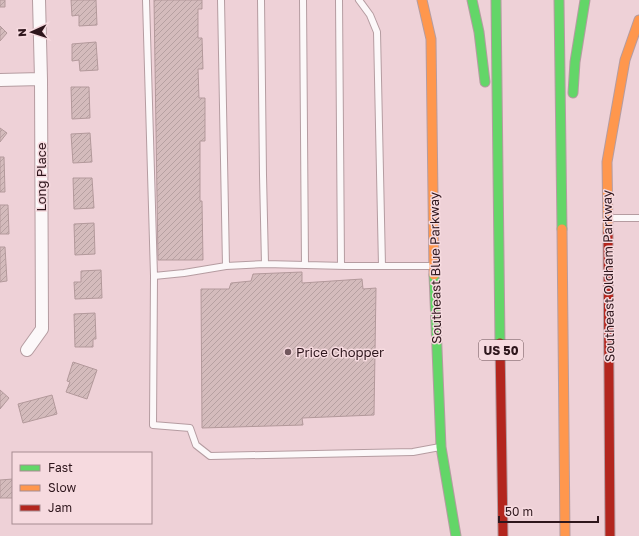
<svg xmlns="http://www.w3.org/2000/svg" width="639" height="536" font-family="'Golos Text',sans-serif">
  <defs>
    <pattern id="building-hatch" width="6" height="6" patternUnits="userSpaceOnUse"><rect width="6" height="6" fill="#d4bbbc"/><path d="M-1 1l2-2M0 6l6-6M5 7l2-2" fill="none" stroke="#b6a0a1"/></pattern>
  </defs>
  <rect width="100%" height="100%" fill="#eed1d7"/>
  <path fill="url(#building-hatch)" stroke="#b3999b" d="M 0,0 L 5,0 L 5,7 L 0,7 Z
    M 71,0 L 96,0 L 97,25 L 79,26 L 79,15 L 72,16 Z
    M 154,0 L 202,0 L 202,9 L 198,9 L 198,38 L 202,38 L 203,69 L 198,69 L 199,98 L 205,98 L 205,141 L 200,141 L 200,201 L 202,201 L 203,260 L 158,260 Z
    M 0,26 L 7,33 L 0,41 Z
    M 96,42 L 98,70 L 80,71 L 79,60 L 72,61 L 72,44 Z
    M 71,87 L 89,87 L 90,118 L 72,119 Z
    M 0,128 L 7,133 L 0,142 Z
    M 90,133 L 92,162 L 73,163 L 71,134 Z
    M 0,157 L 4,157 L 5,192 L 0,192 Z
    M 73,178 L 92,178 L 94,208 L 74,209 Z
    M 0,205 L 8,205 L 9,234 L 0,234 Z
    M 94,223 L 95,254 L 75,255 L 74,224 Z
    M 0,247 L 5,247 L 7,281 L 0,282 Z
    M 101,270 L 102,298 L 75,299 L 74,282 L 81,282 L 81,271 Z
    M 302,272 L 302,283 L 362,279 L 363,289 L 376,288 L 374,415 L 302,418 L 303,425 L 202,428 L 201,289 L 229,289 L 231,283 L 251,281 L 253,274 Z
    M 95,313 L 96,339 L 93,339 L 93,347 L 75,347 L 74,314 Z
    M 73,362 L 97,370 L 87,399 L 66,392 L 70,382 L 67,381 Z
    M 0,390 L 9,398 L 0,409 Z
    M 52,395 L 57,414 L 23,423 L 18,404 Z
    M 13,479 L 13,498 L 0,498 L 0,480 Z"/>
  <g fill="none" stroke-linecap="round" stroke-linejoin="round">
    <defs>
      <path id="lane" d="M 146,0 L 154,276 L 184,273 L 226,266 L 265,264 L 346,266 L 432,266
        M 221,0 L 226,266
        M 261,0 L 263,175 L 265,264
        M 303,0 L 305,265
        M 339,0 L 341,266
        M 359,0 L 370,15 L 377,32 L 382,266
        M 609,218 L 639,218
        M 154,276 L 153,425 L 190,428 L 196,445 L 210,456 L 413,452 L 440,447"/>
      <path id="street" d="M 0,80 L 41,79
        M 27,350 L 42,329 L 41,79 L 39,0"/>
      <path id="fast" d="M 472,0 L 479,32 L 485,82
        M 496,0 L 500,343
        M 559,0 L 562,229
        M 573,93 L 575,62 L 585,0
        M 434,275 L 441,447 L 456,536"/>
      <path id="slow" d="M 422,0 L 431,39 L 434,275
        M 562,229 L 565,536
        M 608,232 L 607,162 L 625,60 L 639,20"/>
      <path id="jam" d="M 608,232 L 610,536
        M 500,343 L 503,536"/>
    </defs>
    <use href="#lane" stroke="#b59ca1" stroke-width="8"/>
    <use href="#street" stroke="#b59ca1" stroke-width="14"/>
    <use href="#fast" stroke="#b59ca1" stroke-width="11"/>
    <use href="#slow" stroke="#b59ca1" stroke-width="11"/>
    <use href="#jam" stroke="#b59ca1" stroke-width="11"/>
    <use href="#lane" stroke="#fcf8f9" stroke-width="6"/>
    <use href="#street" stroke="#fcf8f9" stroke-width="12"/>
    <use href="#fast" stroke="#63d668" stroke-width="9"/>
    <use href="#slow" stroke="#ff974d" stroke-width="9"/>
    <use href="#jam" stroke="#b3261e" stroke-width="9"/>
  </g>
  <circle fill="#71575d" stroke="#f6dadf" stroke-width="1.5" cx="288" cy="352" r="4"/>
  <g text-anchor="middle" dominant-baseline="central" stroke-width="3" stroke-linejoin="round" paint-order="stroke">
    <rect fill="#f6dadf" stroke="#6a5156" stroke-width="1" x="479" y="340" width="44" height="20" rx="3"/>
    <g font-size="12" font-weight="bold" fill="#2e161c">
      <text x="501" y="350">US 50</text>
    </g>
    <g font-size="13" fill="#2e161c" stroke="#f6dadf">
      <text transform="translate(41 177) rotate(-90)">Long Place</text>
      <text transform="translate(435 268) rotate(-91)">Southeast Blue Parkway</text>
      <text transform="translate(608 276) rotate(-91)">Southeast Oldham Parkway</text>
    </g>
    <g font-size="13" fill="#2e161c" stroke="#f6dadf" text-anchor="start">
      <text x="296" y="352">Price Chopper</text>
    </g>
  </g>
  <rect x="12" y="452" width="140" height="72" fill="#f6dadf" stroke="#a68c91"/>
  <rect x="20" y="465" width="20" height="6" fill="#63d668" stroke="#a68c91"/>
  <text x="48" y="472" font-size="12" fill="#2e161c">Fast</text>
  <rect x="20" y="485" width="20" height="6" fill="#ff974d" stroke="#a68c91"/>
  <text x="48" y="492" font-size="12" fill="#2e161c">Slow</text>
  <rect x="20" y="505" width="20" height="6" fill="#b3261e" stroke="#a68c91"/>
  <text x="48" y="512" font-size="12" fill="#2e161c">Jam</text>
  <g transform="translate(32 32) rotate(267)" stroke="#f6dadf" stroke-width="3" paint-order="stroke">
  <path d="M0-3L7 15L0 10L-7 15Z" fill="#2e161c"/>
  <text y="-6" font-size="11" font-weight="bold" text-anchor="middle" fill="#2e161c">N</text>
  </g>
  <path d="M499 516v6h99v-6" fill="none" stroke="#2e161c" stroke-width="2"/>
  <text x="505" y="516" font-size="12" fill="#2e161c" stroke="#f6dadf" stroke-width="3" paint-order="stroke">50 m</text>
</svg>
